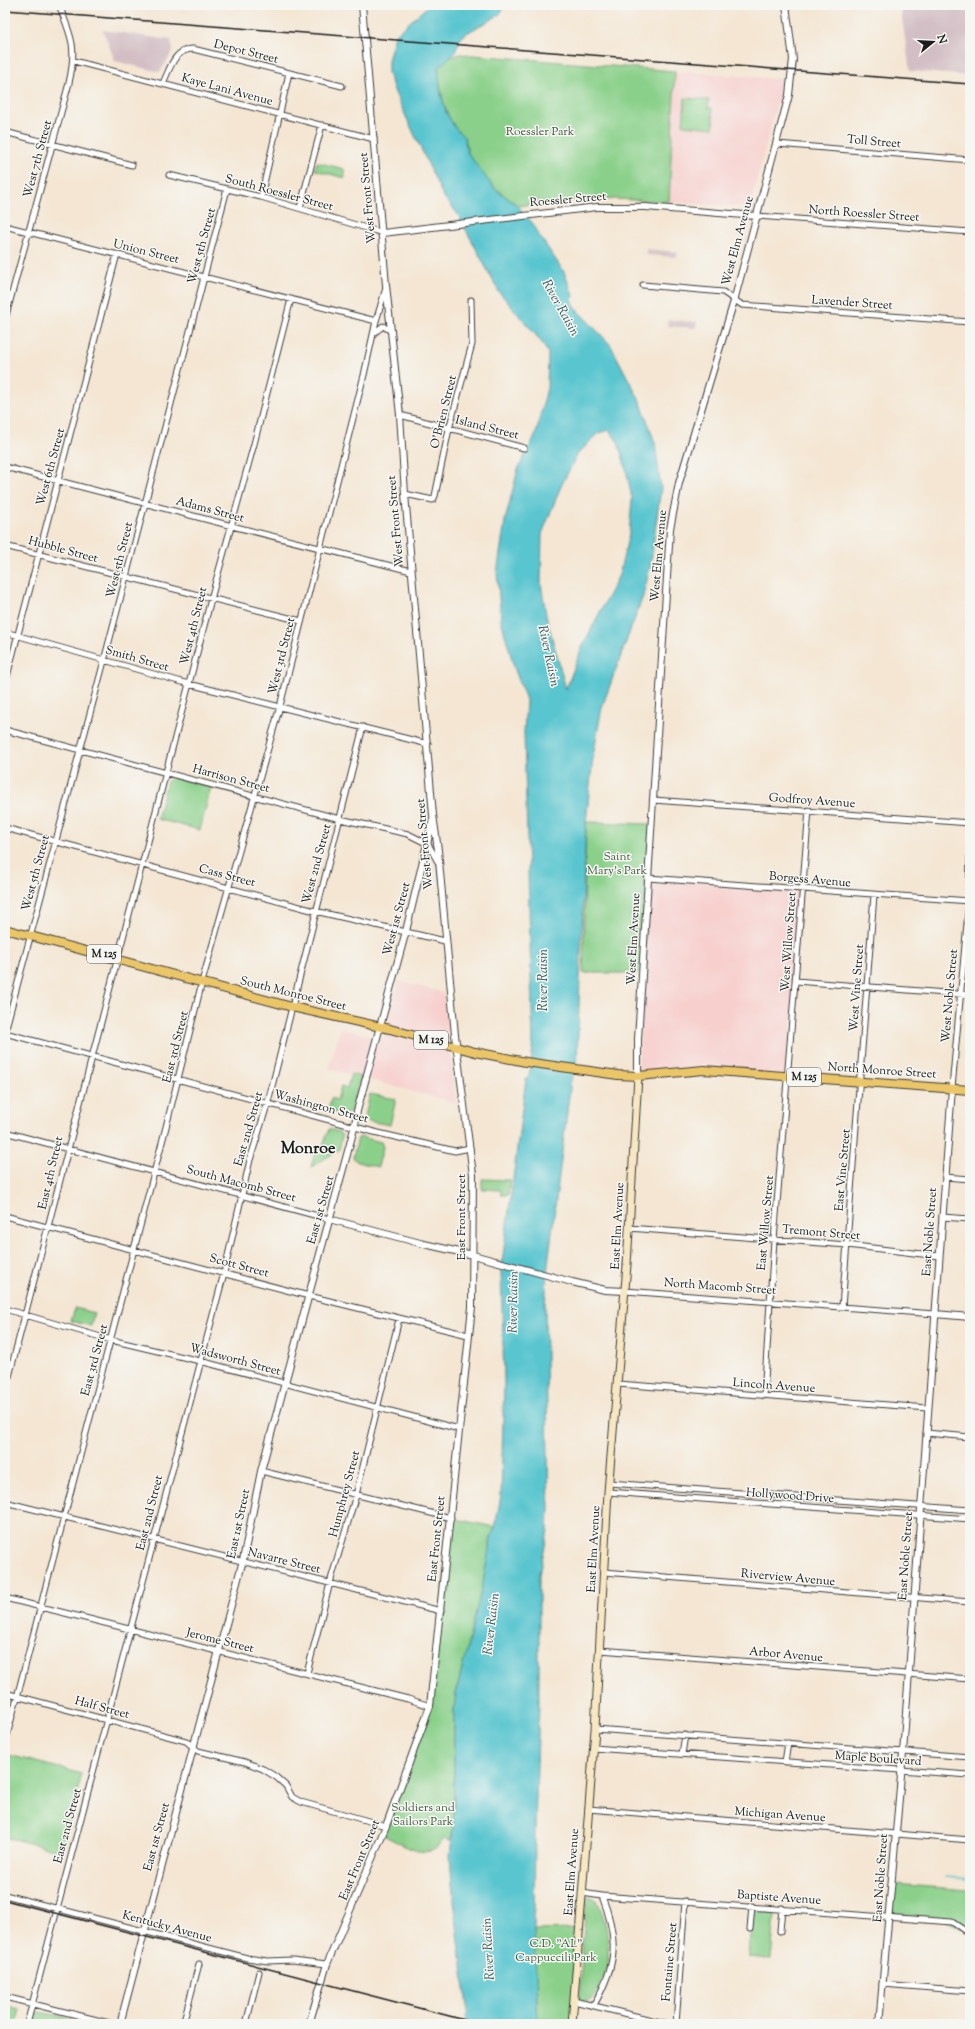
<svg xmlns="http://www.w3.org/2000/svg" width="975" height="2029" font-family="'Sorts Mill Goudy',serif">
  <rect width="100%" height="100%" fill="#f6f6f2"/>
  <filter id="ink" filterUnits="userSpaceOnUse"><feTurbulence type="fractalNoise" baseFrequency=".025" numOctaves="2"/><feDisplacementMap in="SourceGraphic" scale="8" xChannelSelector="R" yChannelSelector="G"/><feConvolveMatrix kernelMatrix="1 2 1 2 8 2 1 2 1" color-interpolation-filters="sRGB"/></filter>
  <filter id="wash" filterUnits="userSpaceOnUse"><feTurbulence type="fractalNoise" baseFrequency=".012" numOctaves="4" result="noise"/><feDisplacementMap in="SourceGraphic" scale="16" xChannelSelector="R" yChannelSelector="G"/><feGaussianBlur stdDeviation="0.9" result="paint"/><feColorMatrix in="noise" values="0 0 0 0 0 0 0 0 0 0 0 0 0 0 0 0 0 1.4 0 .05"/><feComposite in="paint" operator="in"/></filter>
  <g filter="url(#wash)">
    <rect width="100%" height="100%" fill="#f4e6d3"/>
    <path fill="#f7d0ce" d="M 675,71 L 783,79 L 750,207 L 669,202 Z
      M 648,878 L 803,889 L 788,1076 L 723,1071 L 638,1076 Z
      M 399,981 L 444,993 L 456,1103 L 329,1069 L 340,1028 L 384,1039 Z"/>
    <path fill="#d2bec4" d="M 900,5 L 970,5 L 970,76 L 910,71 Z
      M 103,30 L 171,40 L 173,51 L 160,72 L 115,61 Z
      M 646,249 L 677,252 L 677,257 L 646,255 Z
      M 668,320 L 697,322 L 696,328 L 667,326 Z"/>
    <path fill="#8ad08a" stroke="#537653" d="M 460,54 L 675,71 L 669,202 L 598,198 L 518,206 C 498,191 479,176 468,153 C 466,148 467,142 465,138 C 462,134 457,131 454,126 C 443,109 440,89 438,68 L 445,59 Z
      M 685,98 L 709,100 L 708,108 L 712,108 C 711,116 715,120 713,128 L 683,125 Z
      M 317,162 L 344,169 L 345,178 L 315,170 Z
      M 175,778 L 211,787 L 200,830 L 157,819 L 167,781 Z
      M 586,822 L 652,824 L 643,973 L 583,973 Z
      M 351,1074 L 361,1077 L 351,1111 L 344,1115 L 328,1111 L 331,1098 L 337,1100 L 341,1086 L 347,1088 Z
      M 370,1094 L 396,1099 L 390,1125 L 368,1121 L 365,1116 Z
      M 329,1129 L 339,1132 L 342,1136 L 339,1150 L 311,1167 L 317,1146 L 322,1147 Z
      M 361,1137 L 381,1142 L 383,1147 L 378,1167 L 357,1162 L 353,1157 L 358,1138 Z
      M 482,1179 L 510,1180 L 508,1195 L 501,1195 L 501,1190 L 482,1189 Z
      M 75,1308 L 94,1313 L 91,1326 L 71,1321 Z
      M 451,1518 L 495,1527 L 491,1538 L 483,1583 L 456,1694 L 454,1711 L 454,1817 L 451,1841 L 444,1839 C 440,1844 437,1850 430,1851 C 416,1855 396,1841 383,1835 L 430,1706 Z
      M 9,1755 L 82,1774 L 62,1851 L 5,1837 L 5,1769 Z
      M 893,1884 L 969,1890 L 967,1930 L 942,1919 L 894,1914 L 891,1910 Z
      M 588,1897 L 597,1900 C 610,1929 613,1957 600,1987 C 598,1993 593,2001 587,2002 L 579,2000 L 586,1899 Z
      M 755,1911 L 774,1913 L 775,1916 L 771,1959 L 748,1957 L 752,1915 Z
      M 579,1929 L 572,2024 L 538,2024 L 534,1930 Z
      M 5,2006 L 20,2010 L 16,2024 L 5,2024 Z
      M 39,2012 L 71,2018 L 69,2024 L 31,2024 L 35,2013 Z"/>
    <path fill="#58c5cf" stroke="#3a7076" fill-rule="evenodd" d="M 429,5 L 534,5 L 504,8 L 499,15 L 467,33 L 461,38 L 455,52 L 438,68 L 441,94 L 446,112 L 455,128 L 465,138 L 467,152 L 493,187 L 518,206 L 534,225 L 539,235 L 564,272 L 573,295 L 572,301 L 577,310 L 610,344 L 641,403 L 655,443 L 661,488 L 650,568 L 643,596 L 602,707 L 593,757 L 586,822 L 577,1059 L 571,1080 L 548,1264 L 545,1306 L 549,1509 L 548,1531 L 539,1575 L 539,1705 L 535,1827 L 534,1930 L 538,2024 L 465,2024 L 467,2006 L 452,1884 L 450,1855 L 454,1817 L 454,1711 L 456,1694 L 483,1583 L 491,1538 L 495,1527 L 501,1495 L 504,1381 L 501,1271 L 526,1079 L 529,1076 L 533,1047 L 524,733 L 526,700 L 514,667 L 501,620 L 497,573 L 505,521 L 518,469 L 536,434 L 547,388 L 548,353 L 540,340 L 499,292 L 457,213 L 443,196 L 395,93 L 388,73 L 388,60 L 395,35 ZM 609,430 L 618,442 L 626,469 L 632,499 L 629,534 L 619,575 L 582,647 L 566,689 L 546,615 L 541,583 L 542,534 L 561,486 L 577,455 L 597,434 Z"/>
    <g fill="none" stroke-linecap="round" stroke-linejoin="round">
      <path stroke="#58c5cf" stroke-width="1.5" d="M 946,1877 L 970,1879"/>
    </g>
  </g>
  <g filter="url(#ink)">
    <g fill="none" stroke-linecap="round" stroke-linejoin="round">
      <defs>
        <path id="minor" d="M 74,61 L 374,139
          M 163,83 C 170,69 174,49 193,49 L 342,86
          M 5,132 L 132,165
          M 777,144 L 970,160
          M 169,175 L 261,197 L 383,233
          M 261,197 L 289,73
          M 300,208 L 322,125
          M 756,216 L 970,232
          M 5,226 L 376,321
          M 643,285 L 723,292 L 742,305 L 970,322
          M 5,319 L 69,83 C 77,47 72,38 59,5
          M 374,333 L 383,326 L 391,331
          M 400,415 L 524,448
          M 5,467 L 232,526 L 411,571
          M 405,494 L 433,500 L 435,496 L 449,429 L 472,344 L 471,300
          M 5,546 L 301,621
          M 5,632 L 189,684 L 428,744
          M 5,684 L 117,254
          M 5,730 L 340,819 L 408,834 L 428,844 L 438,862
          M 653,800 L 970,823
          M 5,828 L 315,911 L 445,941
          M 648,878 L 970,901
          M 796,981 L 970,995
          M 5,1031 L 104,661 L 227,189
          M 5,1033 L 374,1132 L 455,1151 L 470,1148
          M 952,1088 L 969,901 L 970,857
          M 5,1132 L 329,1219
          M 945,1177 L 970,1179
          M 5,1216 L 309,1296 L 468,1335
          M 942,1217 L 970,1219
          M 629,1228 L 847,1245 L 939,1256
          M 625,1291 L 935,1314
          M 842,1307 L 874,895
          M 5,1309 L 111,1340 L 200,1361 L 459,1429
          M 618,1384 L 927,1408
          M 5,1392 L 211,599 L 254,444 L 291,299
          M 764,1396 L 774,1240 L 809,810
          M 926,1433 L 970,1437
          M 261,1471 L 451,1518
          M 609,1483 L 970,1510
          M 608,1492 L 970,1519
          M 5,1502 L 441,1611
          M 604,1572 L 970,1602
          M 5,1598 L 408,1699 L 430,1706
          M 600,1650 L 970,1679
          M 307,1673 L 330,1583 L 356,1495 L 399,1319
          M 5,1693 L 186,1741 L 198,1751 L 245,1762 L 263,1769 L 276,1777 L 286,1786 L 292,1797 L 301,1802 L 386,1826
          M 595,1729 L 970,1757
          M 5,1743 L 166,1127 L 202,982 L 280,706 L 364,375 L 376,321 L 386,288
          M 593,1748 L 970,1775
          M 682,1754 L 685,1735
          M 785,1762 L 788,1743
          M 588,1809 L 970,1840
          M 582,1893 L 602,1896 L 952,1922 L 970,1934
          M 5,1895 L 247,1958 L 268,1961 L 292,1960 L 327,1964
          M 750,1929 L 752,1906
          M 780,1931 L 782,1908
          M 882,1984 L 970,1991
          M 5,1997 L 113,2024
          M 574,2001 L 668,2024
          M 594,2005 C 617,1964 619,1940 602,1896
          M 27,2024 L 224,1273 L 250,1160 L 268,1102 L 363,727
          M 183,2024 L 199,1964
          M 246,2024 L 259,1972
          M 676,2024 L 685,1901"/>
        <path id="tertiary" d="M 383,233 L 597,207 L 645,207 L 756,216
          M 638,1076 L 638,1039 L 670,529 L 679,483 L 734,301 L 789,95 L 793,59 L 786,5
          M 329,1219 L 424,1244 L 473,1255 L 572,1282 L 605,1290 L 625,1291
          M 935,1314 L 970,1317
          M 120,2024 L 243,1560 L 261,1471 L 355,1125 L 357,1111 L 406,931 L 433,819
          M 309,2024 L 327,1964 L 386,1826 L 430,1706 L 472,1307 L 473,1175 L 455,1035 L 438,850 L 433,815 L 405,494 L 400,415 L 386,285 L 362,5
          M 879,2024 L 903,1753 L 952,1088"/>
        <path id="secondary" d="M 572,2024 L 595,1729 L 608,1492 L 627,1265 L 638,1076"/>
        <path id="primary" d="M 5,929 L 292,1007 L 390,1029 L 475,1052 L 526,1062 L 618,1075 L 638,1076 L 704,1070 L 970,1090"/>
      </defs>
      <use href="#minor" stroke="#3c3a37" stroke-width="7"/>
      <use href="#tertiary" stroke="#3c3a37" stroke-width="8"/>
      <use href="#secondary" stroke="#3c3a37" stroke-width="9"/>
      <use href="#primary" stroke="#3c3a37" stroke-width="10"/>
      <use href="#minor" stroke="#fff" stroke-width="5"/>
      <use href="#tertiary" stroke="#fff" stroke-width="6"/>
      <use href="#secondary" stroke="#f7e8c3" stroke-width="7"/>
      <use href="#primary" stroke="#ebc669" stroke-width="8"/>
      <path stroke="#1c1c1c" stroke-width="1.5" d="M 5,10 L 970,84
        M 5,1900 L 480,2024"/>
    </g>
  </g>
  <g text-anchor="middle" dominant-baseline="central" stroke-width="3" stroke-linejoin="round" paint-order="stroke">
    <g fill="#f6f6f2" stroke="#5d5d5c" stroke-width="1">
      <rect x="87" y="945" width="34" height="18" rx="3"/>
      <rect x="414" y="1031" width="34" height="18" rx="3"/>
      <rect x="787" y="1068" width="34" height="18" rx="3"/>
    </g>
    <g font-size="11" font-weight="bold" fill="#1c1c1c">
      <text x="104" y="954">M 125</text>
      <text x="431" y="1040">M 125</text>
      <text x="804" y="1077">M 125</text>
    </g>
    <g font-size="12" fill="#1c1c1c" stroke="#f6f6f2">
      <text transform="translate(246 52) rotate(14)">Depot Street</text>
      <text transform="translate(227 90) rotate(15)">Kaye Lani Avenue</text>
      <text transform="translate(874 142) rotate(5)">Toll Street</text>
      <text transform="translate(38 159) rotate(-75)">West 7th Street</text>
      <text transform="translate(279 193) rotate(15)">South Roessler Street</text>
      <text transform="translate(368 198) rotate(-95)">West Front Street</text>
      <text transform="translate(568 200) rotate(-5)">Roessler Street</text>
      <text transform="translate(864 214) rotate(4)">North Roessler Street</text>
      <text transform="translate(738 241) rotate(-75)">West Elm Avenue</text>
      <text transform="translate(202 246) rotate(-75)">West 5th Street</text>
      <text transform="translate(146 252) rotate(14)">Union Street</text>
      <text transform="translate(852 303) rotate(4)">Lavender Street</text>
      <text transform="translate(444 412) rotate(-76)">O'Brien Street</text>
      <text transform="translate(487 428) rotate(14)">Island Street</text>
      <text transform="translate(51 467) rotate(-75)">West 6th Street</text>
      <text transform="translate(210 510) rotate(15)">Adams Street</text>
      <text transform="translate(396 521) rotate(-95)">West Front Street</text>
      <text transform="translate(63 550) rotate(15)">Hubble Street</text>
      <text transform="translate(659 556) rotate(-85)">West Elm Avenue</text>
      <text transform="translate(120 560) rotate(-76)">West 5th Street</text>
      <text transform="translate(194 626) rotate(-76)">West 4th Street</text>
      <text transform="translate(282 656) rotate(-76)">West 3rd Street</text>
      <text transform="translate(137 659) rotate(16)">Smith Street</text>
      <text transform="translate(231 779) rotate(15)">Harrison Street</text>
      <text transform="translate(812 801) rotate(4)">Godfroy Avenue</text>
      <text transform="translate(425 844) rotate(-95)">West Front Street</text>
      <text transform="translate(317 864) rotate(-75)">West 2nd Street</text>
      <text transform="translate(36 873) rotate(-75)">West 5th Street</text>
      <text transform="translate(227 876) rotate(15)">Cass Street</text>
      <text transform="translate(810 880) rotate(5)">Borgess Avenue</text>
      <text transform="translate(397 919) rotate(-75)">West 1st Street</text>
      <text transform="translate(634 939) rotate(-87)">West Elm Avenue</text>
      <text transform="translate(789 942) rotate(-86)">West Willow Street</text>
      <text transform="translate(857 988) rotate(-86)">West Vine Street</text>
      <text transform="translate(293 994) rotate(14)">South Monroe Street</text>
      <text transform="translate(950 996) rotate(-85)">West Noble Street</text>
      <text transform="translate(176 1047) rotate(-76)">East 3rd Street</text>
      <text transform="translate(882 1071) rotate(4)">North Monroe Street</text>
      <text transform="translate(321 1107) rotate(15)">Washington Street</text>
      <text transform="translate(249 1129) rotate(-74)">East 2nd Street</text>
      <text transform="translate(843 1170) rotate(-85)">East Vine Street</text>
      <text transform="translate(51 1173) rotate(-77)">East 4th Street</text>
      <text transform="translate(241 1184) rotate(15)">South Macomb Street</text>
      <text transform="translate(321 1210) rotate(-74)">East 1st Street</text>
      <text transform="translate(462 1217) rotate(-90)">East Front Street</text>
      <text transform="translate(766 1223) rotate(-85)">East Willow Street</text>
      <text transform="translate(618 1226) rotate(-87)">East Elm Avenue</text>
      <text transform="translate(930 1232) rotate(-86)">East Noble Street</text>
      <text transform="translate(821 1233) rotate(5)">Tremont Street</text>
      <text transform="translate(239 1266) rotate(15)">Scott Street</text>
      <text transform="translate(720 1287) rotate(4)">North Macomb Street</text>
      <text transform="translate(95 1360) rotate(-75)">East 3rd Street</text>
      <text transform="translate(235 1360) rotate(15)">Wadsworth Street</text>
      <text transform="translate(774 1386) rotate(4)">Lincoln Avenue</text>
      <text transform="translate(345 1494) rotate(-75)">Humphrey Street</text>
      <text transform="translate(790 1496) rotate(4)">Hollywood Drive</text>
      <text transform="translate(150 1513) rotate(-76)">East 2nd Street</text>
      <text transform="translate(239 1524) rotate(-78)">East 1st Street</text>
      <text transform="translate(437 1539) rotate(-84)">East Front Street</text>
      <text transform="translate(594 1549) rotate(-87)">East Elm Avenue</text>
      <text transform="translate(906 1556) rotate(-86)">East Noble Street</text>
      <text transform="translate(284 1561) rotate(14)">Navarre Street</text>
      <text transform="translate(788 1578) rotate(5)">Riverview Avenue</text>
      <text transform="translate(220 1641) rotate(14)">Jerome Street</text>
      <text transform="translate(786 1655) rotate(5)">Arbor Avenue</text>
      <text transform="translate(102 1708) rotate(15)">Half Street</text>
      <text transform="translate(878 1759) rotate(4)">Maple Boulevard</text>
      <text transform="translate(780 1815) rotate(4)">Michigan Avenue</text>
      <text transform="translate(68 1826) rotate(-75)">East 2nd Street</text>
      <text transform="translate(157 1837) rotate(-75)">East 1st Street</text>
      <text transform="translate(360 1860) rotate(-67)">East Front Street</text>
      <text transform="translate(572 1872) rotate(-86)">East Elm Avenue</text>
      <text transform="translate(881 1878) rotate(-86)">East Noble Street</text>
      <text transform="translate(779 1898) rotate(4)">Baptiste Avenue</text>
      <text transform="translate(167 1927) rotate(15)">Kentucky Avenue</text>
      <text transform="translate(670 1962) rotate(-85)">Fontaine Street</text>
    </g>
    <g font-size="12" fill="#425b42" stroke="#f6f6f2">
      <text x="540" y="132">Roessler Park</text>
      <text x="617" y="857">Saint<tspan x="617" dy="14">Mary's Park</tspan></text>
      <text x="423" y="1808">Soldiers and<tspan x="423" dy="14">Sailors Park</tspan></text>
      <text x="556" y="1944">C.D. "AL"<tspan x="556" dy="14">Cappuccili Park</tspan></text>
    </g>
    <g font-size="13" font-style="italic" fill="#31575b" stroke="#f6f6f2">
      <text transform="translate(560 308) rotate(61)">River Raisin</text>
      <text transform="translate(548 656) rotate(78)">River Raisin</text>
      <text transform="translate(544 980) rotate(-90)">River Raisin</text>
      <text transform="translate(514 1302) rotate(-89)">River Raisin</text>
      <text transform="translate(492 1624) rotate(-83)">River Raisin</text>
      <text transform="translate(489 1949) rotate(-93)">River Raisin</text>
    </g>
    <g font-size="16" font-weight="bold" fill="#1c1c1c" stroke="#f6f6f2">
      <text x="308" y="1149">Monroe</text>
    </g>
  </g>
  <rect width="975" height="2029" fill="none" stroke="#f6f6f2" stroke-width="20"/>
  <g transform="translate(933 42) rotate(72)" stroke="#f6f6f2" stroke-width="3" paint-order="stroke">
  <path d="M0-3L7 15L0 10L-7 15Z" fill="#1c1c1c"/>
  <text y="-6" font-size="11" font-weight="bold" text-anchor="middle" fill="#1c1c1c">N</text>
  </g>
</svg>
